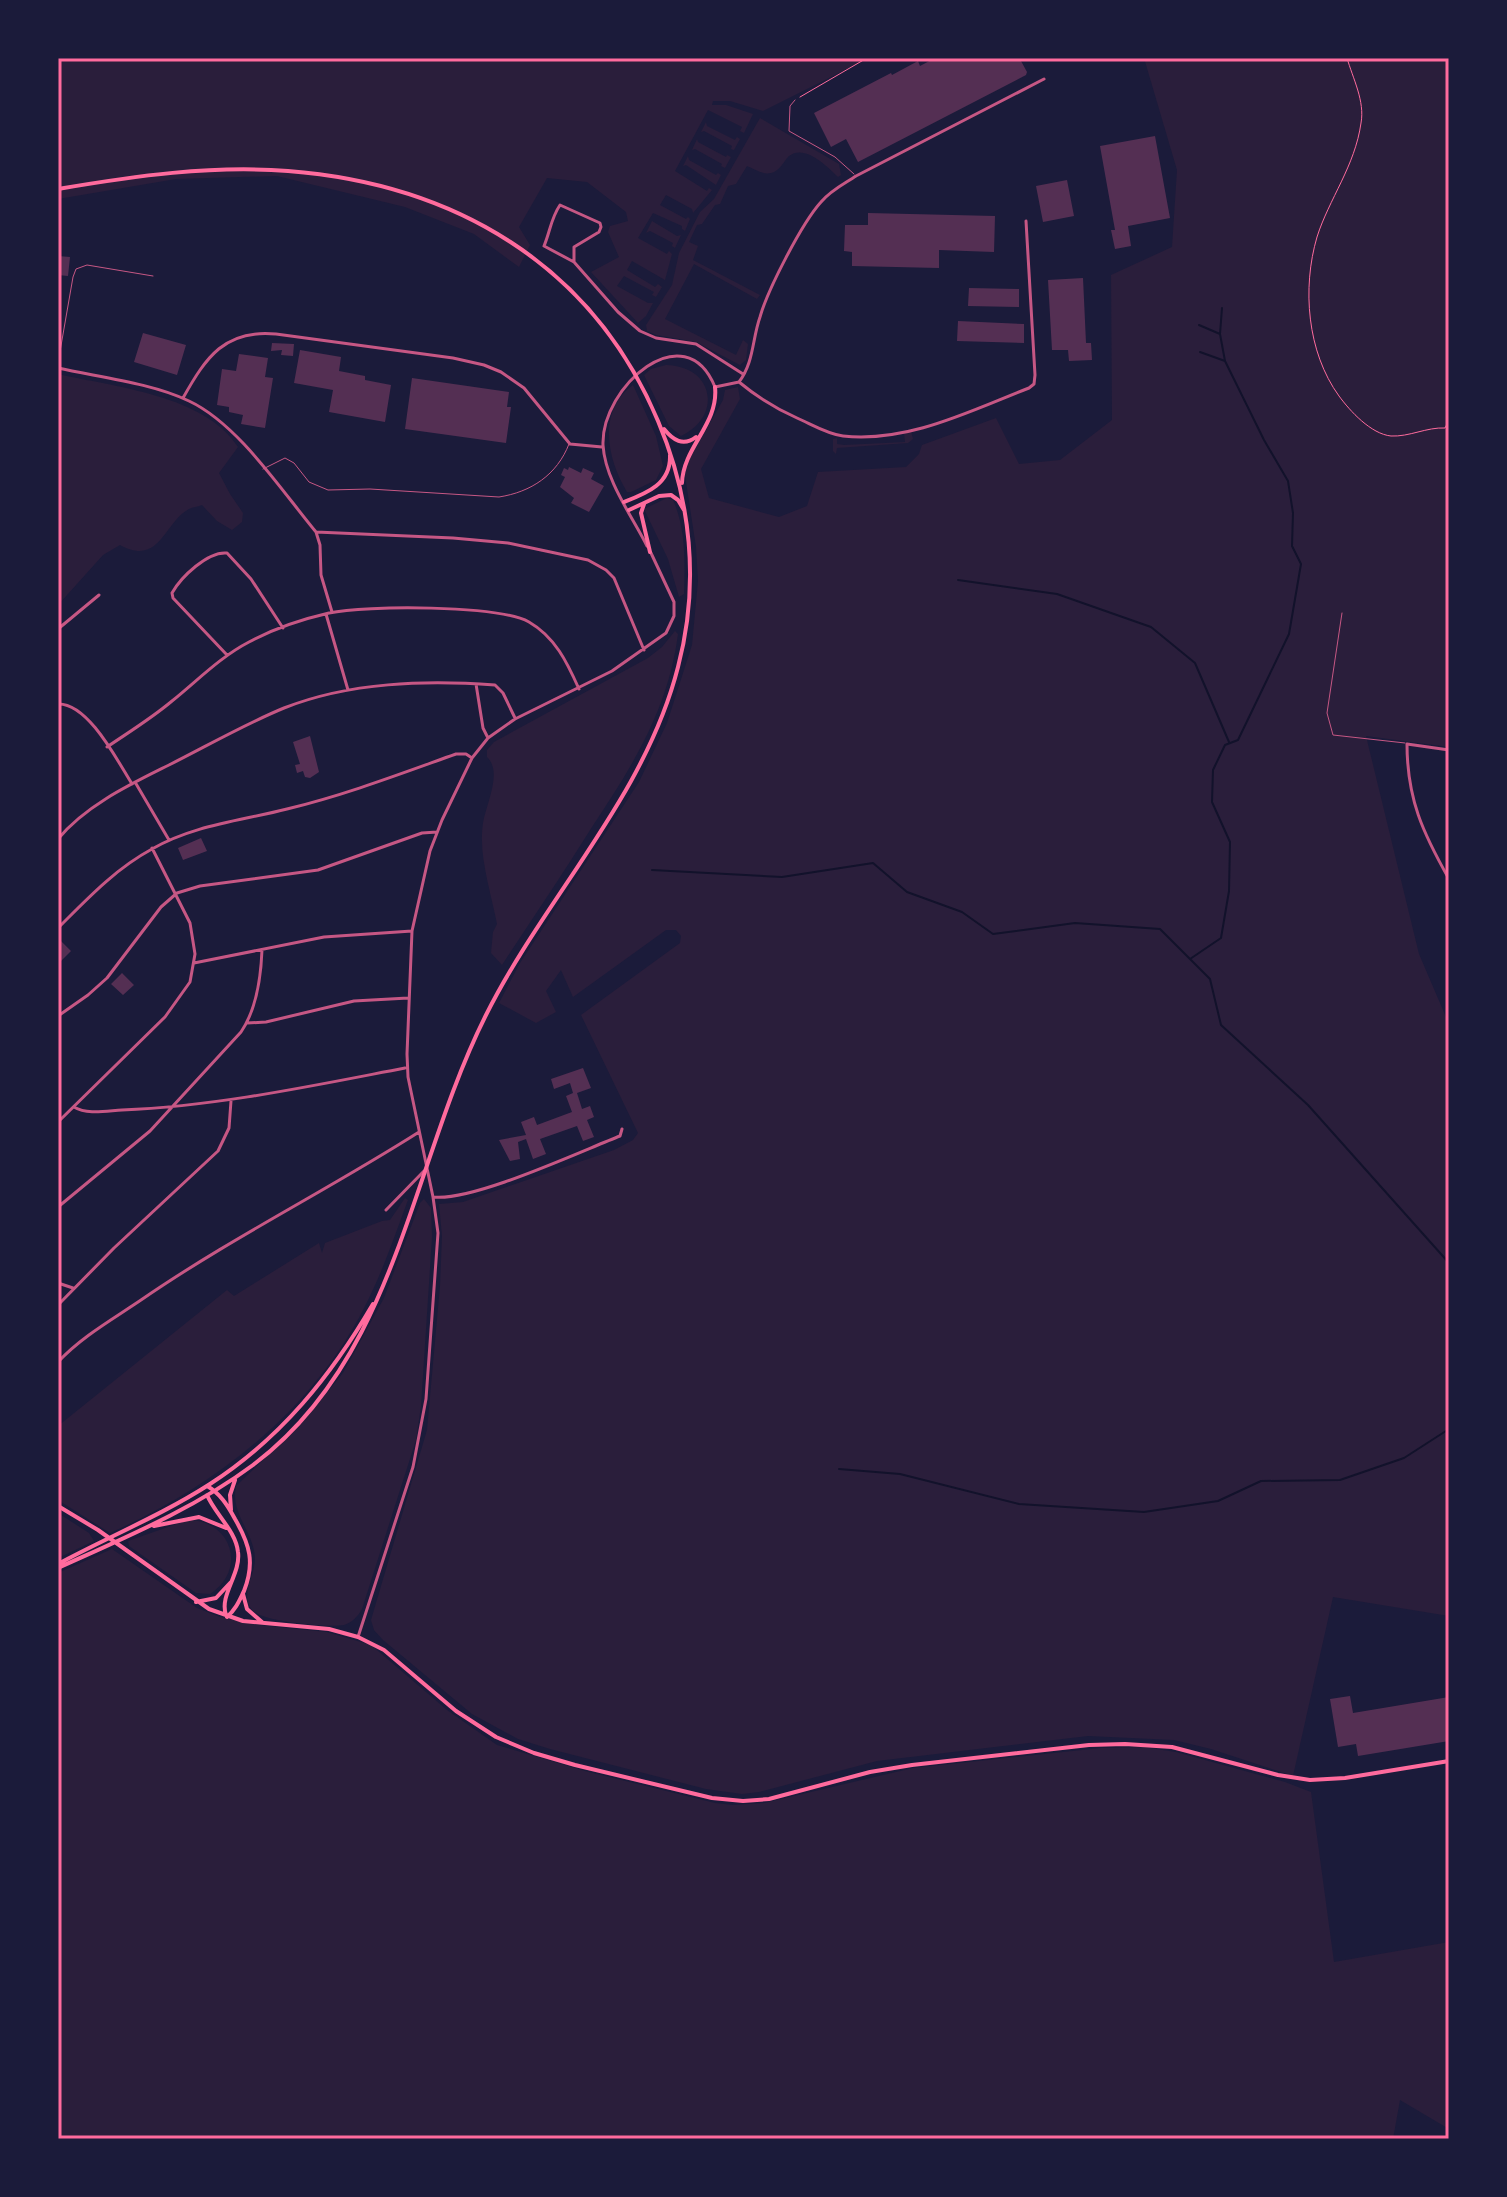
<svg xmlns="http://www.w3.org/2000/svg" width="1507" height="2197" font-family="Inter,sans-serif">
  <rect width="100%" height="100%" fill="#1b1b3a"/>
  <path fill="#2a1e3b" d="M 58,58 L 869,58 L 763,111 L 730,101 L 713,101 L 712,105 L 726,105 L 753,114 L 744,133 L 740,131 L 742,127 L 708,110 L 675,171 L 707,191 L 709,188 L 712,190 L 693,213 L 692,209 L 666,195 L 660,205 L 686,219 L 688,217 L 690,219 L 685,231 L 682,229 L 682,226 L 653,213 L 638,238 L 667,254 L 669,251 L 672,254 L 665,280 L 632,261 L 627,270 L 655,287 L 658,284 L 662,287 L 656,297 L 652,295 L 654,292 L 624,276 L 617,286 L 648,303 L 653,303 L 646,316 L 638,323 L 591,272 L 619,257 L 608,232 L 610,226 L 628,221 L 626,212 L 587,182 L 547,178 L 519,227 L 530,245 L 519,267 L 474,234 L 405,207 L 277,176 L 176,179 L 58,199 Z
    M 1144,58 L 1449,58 L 1449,747 L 1366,736 L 1419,954 L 1449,1024 L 1449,1616 L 1333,1597 L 1293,1776 L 1211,1749 L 1174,1740 L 1088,1736 L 877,1761 L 759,1792 L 742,1794 L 706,1789 L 550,1749 L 518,1739 L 472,1714 L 383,1640 L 374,1630 L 371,1620 L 427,1430 L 440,1286 L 442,1236 L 439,1204 L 463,1202 L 614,1150 L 633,1140 L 638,1133 L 581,1015 L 680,943 L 681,936 L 676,930 L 666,930 L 573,997 L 561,970 L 546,991 L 556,1012 L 536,1023 L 499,1003 L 520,963 L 639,782 L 667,723 L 692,645 L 698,581 L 696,547 L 684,469 L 723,400 L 725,390 L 738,387 L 740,399 L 701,469 L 709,498 L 779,517 L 807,506 L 818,472 L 906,467 L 919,454 L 922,445 L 996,418 L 1019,464 L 1060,460 L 1112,420 L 1111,275 L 1172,247 L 1177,170 Z
    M 760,118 L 839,164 L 841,175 L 838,177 C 827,166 805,144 789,156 C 783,162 780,171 771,173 C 763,175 754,169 747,166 L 736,184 L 728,186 L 720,204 L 715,205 L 702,224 L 697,225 L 689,242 L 698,246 L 693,260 L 760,295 L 757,299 L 694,264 L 665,319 L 736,355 L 743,340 L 748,344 L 746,360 L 740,365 L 696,342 L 656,335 L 647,331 L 646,325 L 672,285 L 679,253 L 700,212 L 714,199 Z
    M 706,122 L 707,126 L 735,140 L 737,137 L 740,139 L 734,150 L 731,149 L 732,146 L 704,131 L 701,132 Z
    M 697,139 L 698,142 L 726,157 L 727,155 L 731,157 L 725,168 L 721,166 L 722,164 L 695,149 L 692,150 Z
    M 688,156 L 689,160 L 716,175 L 718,173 L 721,175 L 716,185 L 686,165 L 683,166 Z
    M 652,221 L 677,236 L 681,235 L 675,248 L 672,246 L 673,243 L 650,231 L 646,233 Z
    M 666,365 C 714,366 723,416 681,436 L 669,426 L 644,375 L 651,369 Z
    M 58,374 C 114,387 205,395 238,447 L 219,473 L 230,494 L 243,513 L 242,522 L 232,530 L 217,521 L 202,505 C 197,507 193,507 189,509 C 164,522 160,567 120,545 L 103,555 L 58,605 Z
    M 633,385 L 656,436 L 663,466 L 656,480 L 631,492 L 627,492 C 607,459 597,411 633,385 Z
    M 911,431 L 913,439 L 908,443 L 837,448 L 836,454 L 833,451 L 833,439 L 837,438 L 837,444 L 844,445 L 905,442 L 904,433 Z
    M 667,498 L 673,500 C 686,529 685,562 684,594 L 679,597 L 668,559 L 644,509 Z
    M 675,631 L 678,634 C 668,710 633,765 592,827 C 563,874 532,919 502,965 L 491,953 L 493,932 L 497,924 C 491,892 478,855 483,823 C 486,804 503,772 487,757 L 487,750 L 494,742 L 648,658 L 662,647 Z
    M 405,1198 L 408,1200 C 396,1232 385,1265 370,1296 C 318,1406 220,1484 110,1533 L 58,1500 L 58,1426 L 227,1290 L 234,1296 L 319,1243 L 322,1253 L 325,1243 L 382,1221 L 390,1220 Z
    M 424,1199 L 431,1208 L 432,1237 L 421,1406 L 416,1440 L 362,1609 C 358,1616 353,1622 344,1625 C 329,1628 262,1622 252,1610 C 239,1594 256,1575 255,1557 C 253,1531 230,1513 236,1486 L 302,1423 L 343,1373 L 384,1298 L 420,1203 Z
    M 58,1513 L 89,1533 L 94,1541 L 58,1558 Z
    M 188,1520 C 231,1520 248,1569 210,1594 L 196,1593 L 129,1546 L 128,1541 Z
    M 112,1549 L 197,1608 L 220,1617 L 258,1625 L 327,1632 L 371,1645 L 447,1710 L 497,1745 L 585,1771 L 715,1803 L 733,1805 L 764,1803 L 913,1768 L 1101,1748 L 1143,1747 L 1176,1752 L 1285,1782 L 1311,1792 L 1334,1962 L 1449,1942 L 1449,2129 L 1400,2100 L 1393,2139 L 58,2139 L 58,1573 Z"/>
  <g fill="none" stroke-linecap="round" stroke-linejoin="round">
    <path stroke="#12122b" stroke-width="2" d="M 1222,308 L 1220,334 L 1225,361 L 1264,440 L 1288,481 L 1293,513 L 1292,546 L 1301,564 L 1289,634 L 1238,740 L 1225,745 L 1213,770 L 1212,802 L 1230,842 L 1229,891 L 1221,938 L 1190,959 L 1210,979 L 1221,1025 L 1308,1105 L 1449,1263
      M 1199,325 L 1220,334
      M 1200,352 L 1225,361
      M 958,580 L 1057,594 L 1151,627 L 1195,663 L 1229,742
      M 652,870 L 782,877 L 873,863 L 907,892 L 962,912 L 993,934 L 1075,923 L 1160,929 L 1190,959
      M 839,1469 L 900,1474 L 1019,1504 L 1144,1512 L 1218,1501 L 1261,1481 L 1340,1480 L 1404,1458 L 1449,1429"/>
  </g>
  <path fill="#542f53" d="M 935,58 L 1028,58 L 1021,61 L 1027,72 L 1026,75 L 858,162 L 846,139 L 831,147 L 814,113 L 891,73 L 892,75 L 918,61 L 920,66 Z
    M 1155,136 L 1170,218 L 1128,226 L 1131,246 L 1115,249 L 1111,230 L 1115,230 L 1100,146 Z
    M 1067,180 L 1074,216 L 1043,222 L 1036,186 Z
    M 868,213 L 995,216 L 994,252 L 939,250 L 939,268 L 852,266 L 852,252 L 844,251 L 845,225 L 868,225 Z
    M 58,256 L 70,257 L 68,276 L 58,275 Z
    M 1083,278 L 1086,343 L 1091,343 L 1092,360 L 1069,361 L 1068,350 L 1052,350 L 1048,280 Z
    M 969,288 L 1019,289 L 1019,307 L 968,306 Z
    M 958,321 L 1024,324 L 1024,343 L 957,341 Z
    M 143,333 L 186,345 L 177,375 L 134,362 Z
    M 272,343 L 294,344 L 293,356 L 281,355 L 282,350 L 271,351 Z
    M 300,350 L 341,357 L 339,371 L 365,376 L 365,380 L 391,385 L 385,422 L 329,412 L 333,390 L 294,383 Z
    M 239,354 L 268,358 L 265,377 L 273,378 L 265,428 L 241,424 L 243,415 L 229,412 L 229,407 L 217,405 L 222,369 L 236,371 Z
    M 412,378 L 509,392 L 507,407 L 511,407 L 506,443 L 405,429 Z
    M 569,467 L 581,473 L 583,468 L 594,473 L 591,479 L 604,486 L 589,512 L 571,503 L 574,498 L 560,487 L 565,477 L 561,475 L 564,468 L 568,470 Z
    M 310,736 L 319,772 L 310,778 L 305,777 L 303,771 L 297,773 L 295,765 L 300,764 L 293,742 Z
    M 201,838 L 207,851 L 183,860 L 178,848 Z
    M 58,938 L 71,951 L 61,961 L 58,958 Z
    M 122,973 L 134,985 L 123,995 L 111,984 Z
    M 583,1068 L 591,1088 L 577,1093 L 582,1109 L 590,1106 L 594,1117 L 587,1120 L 594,1137 L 583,1141 L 577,1126 L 540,1139 L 546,1154 L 533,1159 L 526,1139 L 518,1142 L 520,1159 L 510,1161 L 499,1140 L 526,1135 L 521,1122 L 534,1117 L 537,1125 L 572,1112 L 566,1096 L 573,1093 L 570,1083 L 554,1089 L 551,1079 Z
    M 1350,1696 L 1353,1713 L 1449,1697 L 1449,1741 L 1358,1756 L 1356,1744 L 1338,1747 L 1330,1699 Z"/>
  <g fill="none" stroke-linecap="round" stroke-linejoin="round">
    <path stroke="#ff6b9d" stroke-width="1" d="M 1347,58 C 1353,79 1365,101 1361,123 C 1355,166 1329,199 1317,237 C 1302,288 1307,352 1339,396 C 1350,411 1371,434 1391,436 C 1409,437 1427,427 1445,428 L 1449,420
      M 800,97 L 867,58"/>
    <path stroke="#c65784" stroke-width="1" d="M 795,100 L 790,106 L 789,131 L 835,157 L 854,174
      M 58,363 L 73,277 L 76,269 L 87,265 L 153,276
      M 263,469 L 285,458 L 294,463 L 309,482 L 328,490 L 370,489 L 499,497 C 531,492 557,475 569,444
      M 1342,613 L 1327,713 L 1333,735 L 1405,743"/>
    <path stroke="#c65784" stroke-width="3" d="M 574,262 L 574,247 L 599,232 L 601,227 L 600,223 L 560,205 C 551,218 550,232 544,246 L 574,262 L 618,312 L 640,331 L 656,338 L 696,344 L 743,374
      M 58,368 C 98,377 152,383 189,401 C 238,424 281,490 316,532 L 320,545 L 321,575 L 332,612
      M 739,382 C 757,397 775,408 797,418 C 811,424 827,434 843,436 C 908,443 970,411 1029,388 L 1034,384 L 1035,375 L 1026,221
      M 183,398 C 206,357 225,329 276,334 L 453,358 L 484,365 L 501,372 L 524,388 L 570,444 L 602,447
      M 316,532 L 453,538 L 508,543 L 588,560 L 606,570 L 614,578 L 644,650
      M 647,546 C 632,516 605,480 603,445 C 601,387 685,313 715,387 L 739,382 C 754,362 752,340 760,317 C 768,289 802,223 821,202 C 831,190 844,184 856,176 L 1044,79
      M 326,614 L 348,690
      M 58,629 L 99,595
      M 227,655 L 173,598 L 172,593 C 181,577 208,551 227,553 L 251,579 L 283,628
      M 476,684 L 483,728 L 488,738
      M 58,704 C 88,703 117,760 132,784
      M 107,747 C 129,732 152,718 172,701 C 197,681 220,657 249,642 C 273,629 303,619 329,613 C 366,605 498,605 529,622 C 555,637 567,662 579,689
      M 1449,750 L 1407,744 C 1407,799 1423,833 1449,879
      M 135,782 L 169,840
      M 58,839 C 86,805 131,784 169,765 C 207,746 245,724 284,708 C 350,682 425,680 495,685 L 503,693 L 515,718
      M 58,928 C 87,899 115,869 152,849 C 194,825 240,821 287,809 C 345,795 400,774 456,754 L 466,754 L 472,758
      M 194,963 L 324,937 L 412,931
      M 58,1016 L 88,995 L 107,978 L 161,907 L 177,893 L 200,886 L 318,870 L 422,833 L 437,832
      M 247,1023 L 266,1022 L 354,1001 L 408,998
      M 74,1107 C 87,1115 106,1111 122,1110 C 218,1106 311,1086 405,1068
      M 58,1122 L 165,1017 L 190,982 L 195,954 L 190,923 L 152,848
      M 433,1197 C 472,1202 579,1152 620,1136 L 622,1129
      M 58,1207 L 150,1131 L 241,1032 C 256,1010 261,976 262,950
      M 386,1210 L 424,1171
      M 58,1283 L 73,1288
      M 58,1305 L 114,1248 L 218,1151 L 229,1128 L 231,1101
      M 58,1362 C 81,1337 113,1319 141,1300 C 231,1238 328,1190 419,1132
      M 358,1637 L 413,1467 L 426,1399 L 438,1233 L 433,1197 L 408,1077 L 407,1054 L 412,931 L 430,851 L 442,820 L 472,758 L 488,738 L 515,719 L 612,671 L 666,633 L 674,616 L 674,602 L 651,553"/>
    <path stroke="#ff6b9d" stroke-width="4" d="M 58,189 C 134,176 211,165 288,171 C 454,184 592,264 658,421 C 691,499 700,584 678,667 C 645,797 545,897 486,1015 C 410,1166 397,1357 253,1465 C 194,1509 124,1538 58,1568
      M 664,429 C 673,440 683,447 696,437
      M 682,483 C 683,447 719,424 715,387
      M 624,502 C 647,493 671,484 670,455
      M 644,504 L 641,513 L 650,552
      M 629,510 L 659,496 L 671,495 L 678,500 L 684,510
      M 207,1486 C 220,1493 228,1506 235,1519 C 250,1545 255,1563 244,1591 C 239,1601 236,1609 227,1617
      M 207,1495 C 215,1514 236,1531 238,1552 C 241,1574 219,1595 226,1615
      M 58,1506 L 98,1530 L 209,1609 L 243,1621 L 329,1629 L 358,1637 L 384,1650 L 456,1711 L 496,1737 L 534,1753 L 575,1765 L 712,1798 L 743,1801 L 769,1799 L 870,1772 L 912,1765 L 1089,1745 L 1125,1744 L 1172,1747 L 1278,1775 L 1310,1780 L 1345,1778 L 1449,1761
      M 231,1510 L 230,1495 L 235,1480
      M 154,1526 L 199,1517 L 226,1528
      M 58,1564 C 108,1537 162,1515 210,1484 C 281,1438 331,1376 373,1304
      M 243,1594 L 247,1609 L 262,1622
      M 196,1602 L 216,1598 L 231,1582"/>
  </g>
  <rect width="1507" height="2197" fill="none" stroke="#1b1b3a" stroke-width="120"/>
  <rect x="60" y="60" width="1387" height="2077" fill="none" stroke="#ff6b9d" stroke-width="3"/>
</svg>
